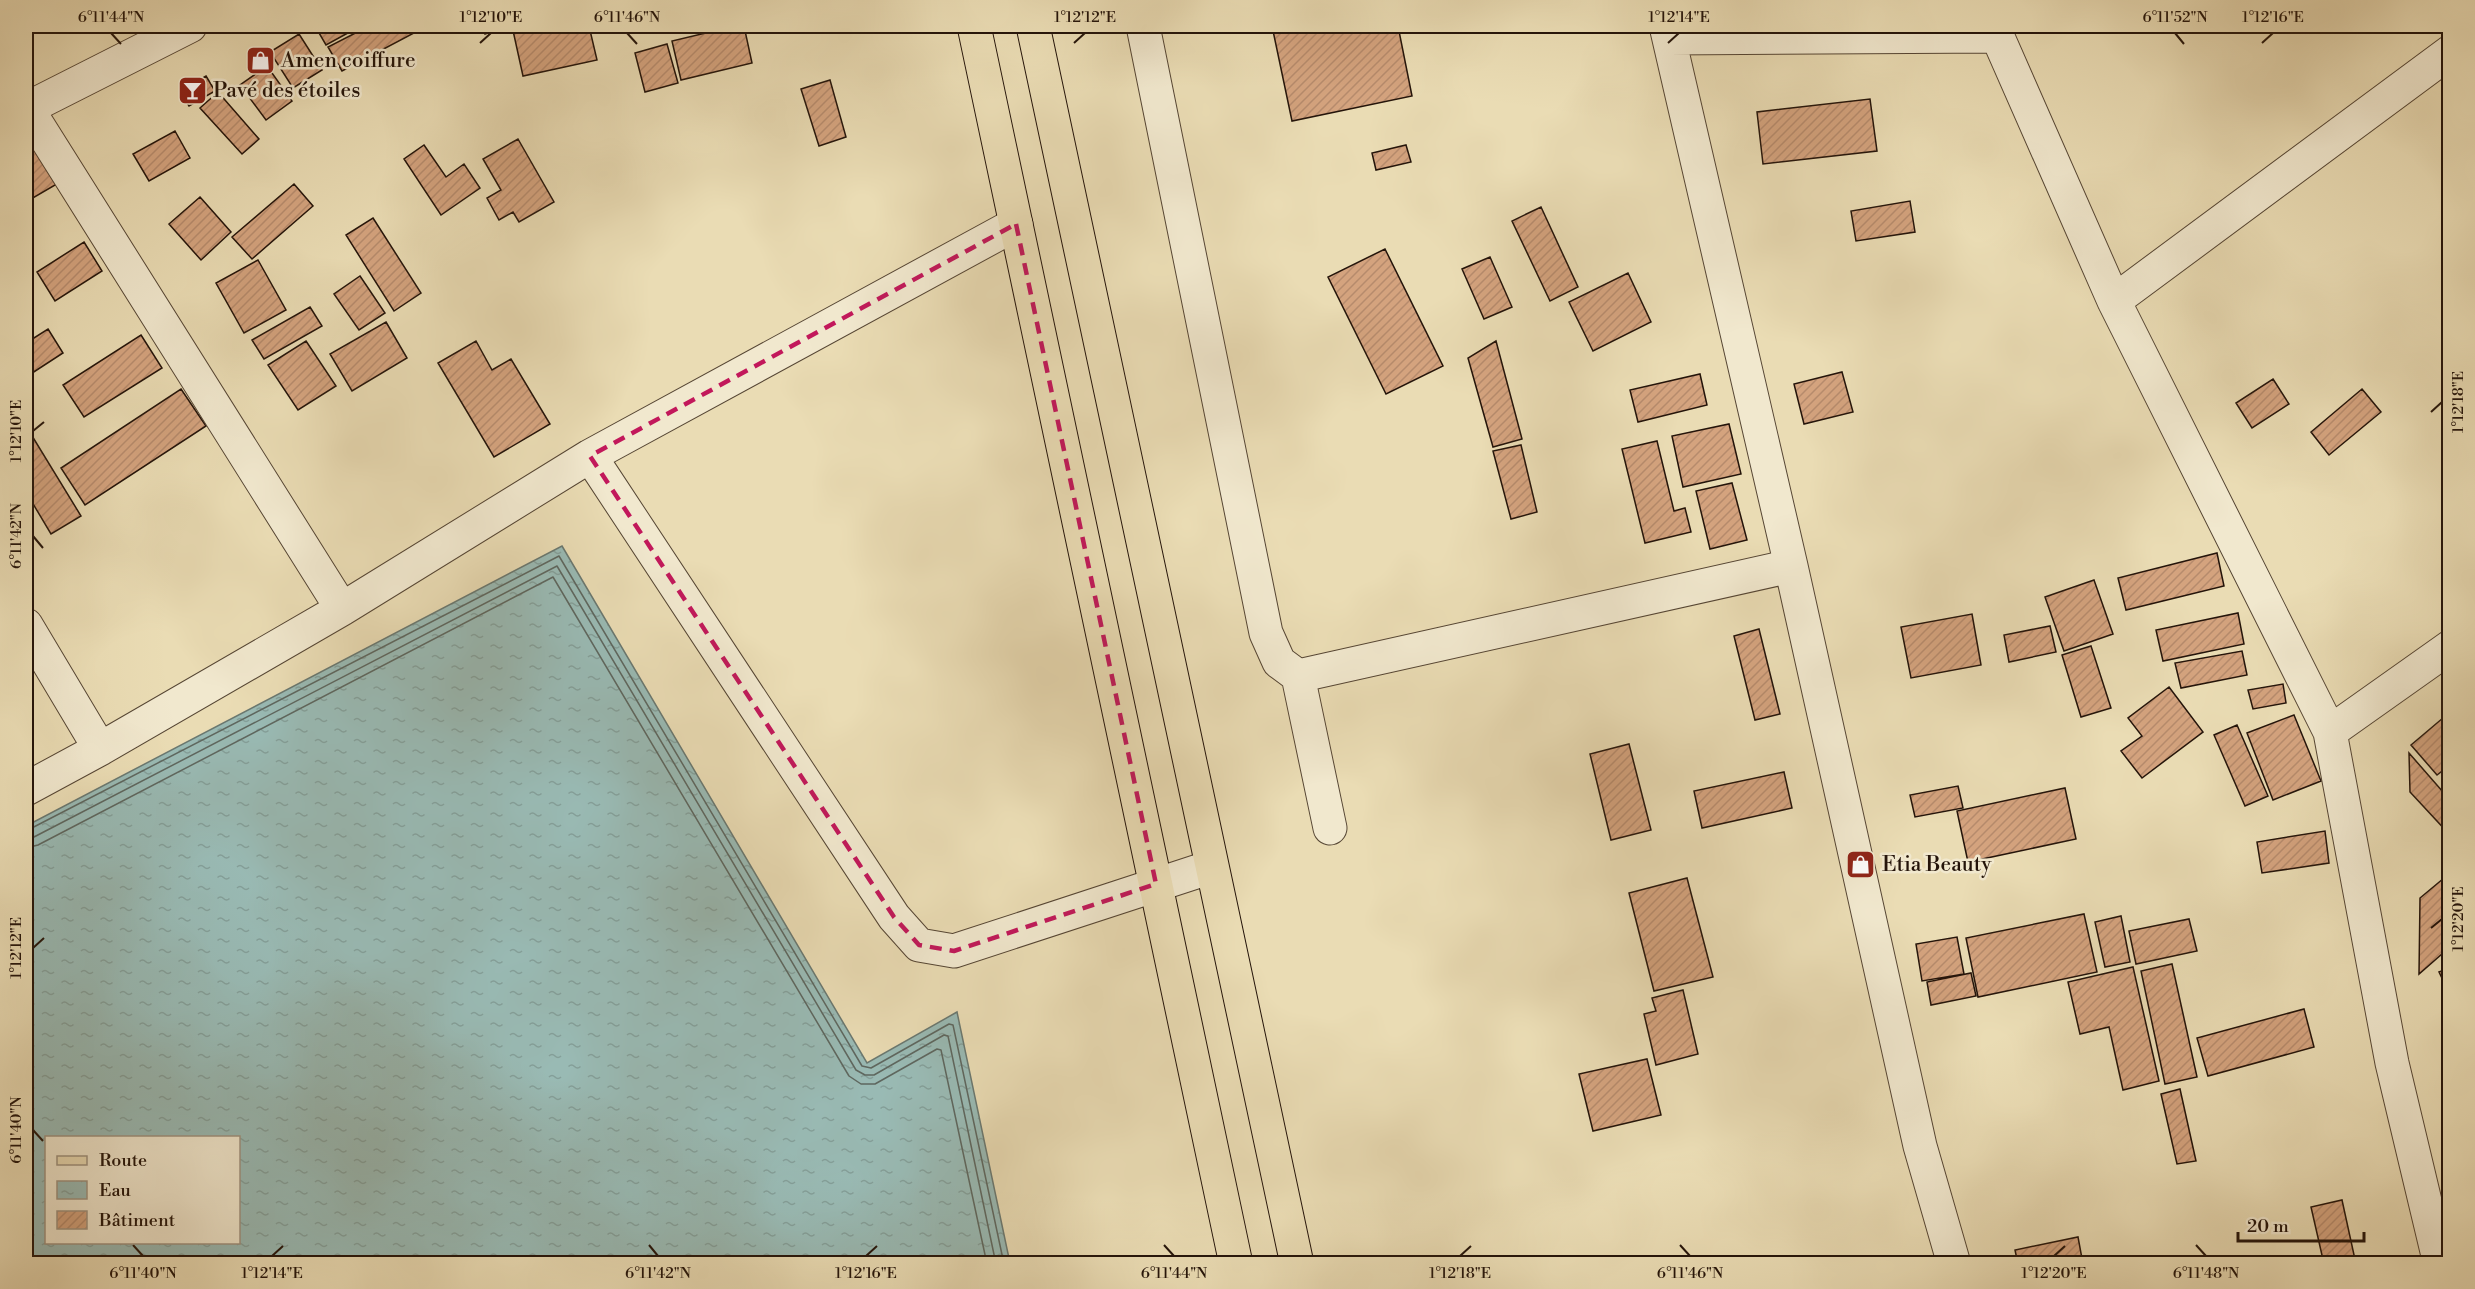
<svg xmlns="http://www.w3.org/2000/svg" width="2475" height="1289" font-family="'Libre Bodoni',serif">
  <defs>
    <pattern id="water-ripples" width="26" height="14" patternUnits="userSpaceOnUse" patternTransform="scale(1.5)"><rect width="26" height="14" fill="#99bab4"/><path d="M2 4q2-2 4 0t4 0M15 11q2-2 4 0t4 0" fill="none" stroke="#849f99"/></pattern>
    <pattern id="building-hatch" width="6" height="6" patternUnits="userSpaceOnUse" patternTransform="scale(1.5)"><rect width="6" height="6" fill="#d4a37e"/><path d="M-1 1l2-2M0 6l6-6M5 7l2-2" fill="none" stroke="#b68b6c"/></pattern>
  </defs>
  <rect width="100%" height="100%" fill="#eadcb4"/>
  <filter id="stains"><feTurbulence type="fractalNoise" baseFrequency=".00333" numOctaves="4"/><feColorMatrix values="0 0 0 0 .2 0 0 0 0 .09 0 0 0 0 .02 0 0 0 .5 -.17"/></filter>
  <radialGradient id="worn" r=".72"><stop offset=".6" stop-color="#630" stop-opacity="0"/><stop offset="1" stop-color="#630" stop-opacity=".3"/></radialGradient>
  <path fill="url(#water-ripples)" stroke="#6a7870" stroke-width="1.5" fill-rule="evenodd" d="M 562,546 L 867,1063 L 957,1012 L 1010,1263 L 26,1263 L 26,826 ZM 46,1138 L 238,1138 L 238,1242 L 46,1242 Z"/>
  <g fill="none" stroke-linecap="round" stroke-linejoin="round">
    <path stroke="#5e675f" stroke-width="1.5" d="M 26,831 L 559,556 L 862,1066 L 871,1068 L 949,1024 L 953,1025 L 1004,1264
      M 26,839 L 34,837 L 557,566 L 856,1070 L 865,1075 L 874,1075 L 944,1035 L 948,1036 L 996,1264
      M 26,848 L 38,845 L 553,577 L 849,1076 L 861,1084 L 875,1084 L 937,1049 L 941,1050 L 987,1264"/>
  </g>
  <path fill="url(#building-hatch)" stroke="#24140a" stroke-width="1.5" d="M 315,26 L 355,26 L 357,28 L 326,45 Z
    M 369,26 L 410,26 L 414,33 L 342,71 L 328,47 Z
    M 481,26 L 507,26 L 485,34 Z
    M 512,26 L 589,26 L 597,60 L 523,76 Z
    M 659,26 L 700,26 L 660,33 Z
    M 735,26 L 744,26 L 752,63 L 681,80 L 672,41 Z
    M 1272,26 L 1398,26 L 1412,96 L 1292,121 Z
    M 299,34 L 322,70 L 293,88 L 270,52 Z
    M 667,44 L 678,83 L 645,92 L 635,53 Z
    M 267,66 L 292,101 L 266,120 L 240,85 Z
    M 206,76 L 215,91 L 189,106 L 180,91 Z
    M 830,80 L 846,137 L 819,146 L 801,89 Z
    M 218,92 L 259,139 L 242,154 L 200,108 Z
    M 1870,99 L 1877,151 L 1763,164 L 1757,112 Z
    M 175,131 L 190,158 L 149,181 L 133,154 Z
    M 518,139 L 554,202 L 519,222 L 513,212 L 499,220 L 487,198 L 501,190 L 483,159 Z
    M 41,145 L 62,181 L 26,202 L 26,153 Z
    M 424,145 L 446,177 L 464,164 L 480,188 L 441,215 L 404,159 Z
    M 1406,145 L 1411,162 L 1376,170 L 1372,153 Z
    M 294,184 L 313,206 L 252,259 L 232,237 Z
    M 200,197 L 231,232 L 201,260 L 169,224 Z
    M 1910,201 L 1915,232 L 1856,241 L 1851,211 Z
    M 1541,207 L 1578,287 L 1550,301 L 1512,221 Z
    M 373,218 L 421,293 L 394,311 L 346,235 Z
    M 84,242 L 102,271 L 55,301 L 37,272 Z
    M 1385,249 L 1443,366 L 1386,394 L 1328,277 Z
    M 1490,257 L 1512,307 L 1484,319 L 1462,269 Z
    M 258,260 L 286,310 L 244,333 L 216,283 Z
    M 1628,273 L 1651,322 L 1593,351 L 1569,302 Z
    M 360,276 L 385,313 L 359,330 L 334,294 Z
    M 310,307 L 322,326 L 264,359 L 252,340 Z
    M 386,322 L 407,358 L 352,391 L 330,354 Z
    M 48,329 L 63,353 L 26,377 L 26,343 Z
    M 141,335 L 162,368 L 84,417 L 63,385 Z
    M 306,341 L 336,386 L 298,410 L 268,365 Z
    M 476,341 L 492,370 L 511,359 L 550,424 L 494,457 L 438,363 Z
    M 1496,341 L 1522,439 L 1493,447 L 1468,358 Z
    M 1842,372 L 1853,412 L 1804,424 L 1794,384 Z
    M 1700,374 L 1707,405 L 1638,422 L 1630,390 Z
    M 2273,379 L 2289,404 L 2252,428 L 2236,403 Z
    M 181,389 L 206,426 L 85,505 L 61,468 Z
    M 2362,389 L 2381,412 L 2329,455 L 2311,432 Z
    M 1729,424 L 1741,474 L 1683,487 L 1672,436 Z
    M 26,426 L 81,516 L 51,534 L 26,492 Z
    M 1657,441 L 1674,511 L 1685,508 L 1691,532 L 1645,543 L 1622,449 Z
    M 1521,445 L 1537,512 L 1511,519 L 1493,451 Z
    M 1732,483 L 1747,540 L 1710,549 L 1696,491 Z
    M 2217,553 L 2224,586 L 2126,610 L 2118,578 Z
    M 2094,580 L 2113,634 L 2064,651 L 2045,597 Z
    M 2238,613 L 2244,644 L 2163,661 L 2156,630 Z
    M 1972,614 L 1981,665 L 1911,678 L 1901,627 Z
    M 2050,626 L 2056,652 L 2009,662 L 2004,635 Z
    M 1759,629 L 1780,714 L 1755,720 L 1734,636 Z
    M 2091,646 L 2111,708 L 2081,717 L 2062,655 Z
    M 2242,651 L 2247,675 L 2181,688 L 2175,663 Z
    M 2283,684 L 2286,703 L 2253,709 L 2248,690 Z
    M 2169,687 L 2203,732 L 2142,778 L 2121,751 L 2142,736 L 2128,718 Z
    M 2450,712 L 2450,765 L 2437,775 L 2411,745 Z
    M 2294,715 L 2321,781 L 2273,800 L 2247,733 Z
    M 2237,725 L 2268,796 L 2245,806 L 2214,735 Z
    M 1629,744 L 1651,830 L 1611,840 L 1590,754 Z
    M 2409,753 L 2450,800 L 2450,835 L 2410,792 Z
    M 1784,772 L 1792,808 L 1702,828 L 1694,791 Z
    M 1958,786 L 1963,808 L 1915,817 L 1910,795 Z
    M 2065,788 L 2076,839 L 1968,862 L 1957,811 Z
    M 2325,831 L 2329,863 L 2262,873 L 2257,842 Z
    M 2450,873 L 2450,947 L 2419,974 L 2420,898 Z
    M 1687,878 L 1713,977 L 1654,991 L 1629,893 Z
    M 2084,914 L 2097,972 L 1978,997 L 1966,938 Z
    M 2121,916 L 2130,962 L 2105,967 L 2095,922 Z
    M 2189,919 L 2197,951 L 2136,964 L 2129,931 Z
    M 1957,937 L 1964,974 L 1922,981 L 1916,944 Z
    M 2172,964 L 2197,1077 L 2165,1084 L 2141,971 Z
    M 2133,967 L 2159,1081 L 2123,1090 L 2109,1027 L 2080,1034 L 2068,982 Z
    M 2450,968 L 2450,995 L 2439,972 Z
    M 1971,973 L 1976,996 L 1931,1005 L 1927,982 Z
    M 1683,990 L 1698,1054 L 1656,1065 L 1644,1014 L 1656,1011 L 1652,998 Z
    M 2304,1009 L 2314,1047 L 2208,1076 L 2197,1038 Z
    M 1647,1059 L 1661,1115 L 1593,1131 L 1579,1074 Z
    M 2180,1089 L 2196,1161 L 2177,1164 L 2161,1094 Z
    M 2342,1200 L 2356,1264 L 2324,1264 L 2311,1207 Z
    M 2078,1237 L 2083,1264 L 2018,1264 L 2015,1250 Z"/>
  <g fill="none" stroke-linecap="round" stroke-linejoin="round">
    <defs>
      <path id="minor" d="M 1143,26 L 1266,633 L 1279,662 L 1298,676 L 1791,566
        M 1666,26 L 1791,566 L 1920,1146 L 1954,1264
        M 1993,26 L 2114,301 L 2330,732 L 2392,1063 L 2440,1264
        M 1669,38 L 1997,36
        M 27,108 L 342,609
        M 26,109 L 190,26
        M 2114,301 L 2450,52
        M 590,456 L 894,917 L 919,945 L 954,951 L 1211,867
        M 26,625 L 100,749
        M 1298,676 L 1330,828
        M 2330,732 L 2450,647
        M 26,789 L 100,749 L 342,609 L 590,456 L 1016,224"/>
      <path id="major" d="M 974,26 L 1236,1264
        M 1033,26 L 1297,1264"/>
    </defs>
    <use href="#minor" stroke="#564634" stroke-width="35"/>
    <use href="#major" stroke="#24140a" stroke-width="35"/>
    <use href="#minor" stroke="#f1e8ce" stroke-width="33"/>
    <use href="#major" stroke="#eadcb4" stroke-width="33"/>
  </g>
  <path fill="none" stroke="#c2185b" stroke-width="4.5" stroke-dasharray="12 8" stroke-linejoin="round" d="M 1016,224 L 1156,884 L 954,951 L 919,945 L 894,917 L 590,456 Z"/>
  <path fill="none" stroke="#24140a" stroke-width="2" d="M 111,33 L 121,44M 627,33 L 637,44M 2175,33 L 2184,44M 480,43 L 491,33M 1074,43 L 1085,33M 1668,43 L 1679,33M 2262,43 L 2273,33M 2431,412 L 2442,402M 33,431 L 44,422M 33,536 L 43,548M 2431,928 L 2442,919M 33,948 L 44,938M 33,1130 L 43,1141M 133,1245 L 143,1256M 649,1245 L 658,1256M 1164,1245 L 1174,1256M 1680,1245 L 1690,1256M 2196,1245 L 2206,1256M 272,1256 L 283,1246M 866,1256 L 877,1246M 1460,1256 L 1471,1246M 2054,1256 L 2065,1246"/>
  <defs>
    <symbol id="shop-square" viewBox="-11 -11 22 22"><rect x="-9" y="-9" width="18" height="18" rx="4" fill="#8f2418" stroke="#f1e8ce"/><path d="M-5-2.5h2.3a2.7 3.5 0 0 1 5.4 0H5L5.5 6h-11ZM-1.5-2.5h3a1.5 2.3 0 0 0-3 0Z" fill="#fff"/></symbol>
    <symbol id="bar-square" viewBox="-11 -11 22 22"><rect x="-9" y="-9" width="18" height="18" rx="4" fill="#8f2418" stroke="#f1e8ce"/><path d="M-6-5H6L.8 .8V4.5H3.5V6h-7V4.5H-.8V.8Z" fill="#fff"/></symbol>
  </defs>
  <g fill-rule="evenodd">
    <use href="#shop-square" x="244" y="44" width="33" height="33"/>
    <use href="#bar-square" x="176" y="74" width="33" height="33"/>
    <use href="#shop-square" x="1844" y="848" width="33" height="33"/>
  </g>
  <g text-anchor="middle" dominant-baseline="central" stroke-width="5" stroke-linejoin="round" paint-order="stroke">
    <g font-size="21" fill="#24140a" stroke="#f1e8ce" text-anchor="start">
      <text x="281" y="61">Amen coiffure</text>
      <text x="213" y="91">Pavé des étoiles</text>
      <text x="1882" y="865">Etia Beauty</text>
    </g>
  </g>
  <rect width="2475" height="1289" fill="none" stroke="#eadcb4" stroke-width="66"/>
  <rect x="45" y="1136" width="195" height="108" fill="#f1e8ce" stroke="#9f9380" stroke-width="1.5"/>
  <rect x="57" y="1156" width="30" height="9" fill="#eadcb4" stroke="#9f9380" stroke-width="1.5"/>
  <text x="99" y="1166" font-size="18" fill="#24140a">Route</text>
  <rect x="57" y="1181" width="30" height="18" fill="url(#water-ripples)" stroke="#9f9380" stroke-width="1.5"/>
  <text x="99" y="1196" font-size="18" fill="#24140a">Eau</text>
  <rect x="57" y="1211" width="30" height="18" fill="url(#building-hatch)" stroke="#9f9380" stroke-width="1.5"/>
  <text x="99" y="1226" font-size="18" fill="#24140a">Bâtiment</text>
  <path d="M2238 1232v9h126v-9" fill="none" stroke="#24140a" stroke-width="3"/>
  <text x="2247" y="1232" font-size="18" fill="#24140a" stroke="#f1e8ce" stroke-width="4.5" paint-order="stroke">20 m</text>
  <rect x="33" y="33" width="2409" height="1223" fill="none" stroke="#24140a" stroke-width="2"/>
  <g font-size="15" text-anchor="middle" fill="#24140a">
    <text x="111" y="22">6°11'44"N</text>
    <text x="491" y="22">1°12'10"E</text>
    <text x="627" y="22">6°11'46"N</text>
    <text x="1085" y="22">1°12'12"E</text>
    <text x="1679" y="22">1°12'14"E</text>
    <text x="2175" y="22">6°11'52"N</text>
    <text x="2273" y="22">1°12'16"E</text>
    <text transform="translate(2458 402) rotate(-90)" y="5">1°12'18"E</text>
    <text transform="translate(16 431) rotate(-90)" y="5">1°12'10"E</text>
    <text transform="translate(16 536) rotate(-90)" y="5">6°11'42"N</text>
    <text transform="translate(2458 919) rotate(-90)" y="5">1°12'20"E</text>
    <text transform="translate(16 948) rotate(-90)" y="5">1°12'12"E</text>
    <text transform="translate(16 1130) rotate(-90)" y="5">6°11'40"N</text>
    <text x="143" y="1278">6°11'40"N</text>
    <text x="272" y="1278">1°12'14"E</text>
    <text x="658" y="1278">6°11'42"N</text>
    <text x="866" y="1278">1°12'16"E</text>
    <text x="1174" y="1278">6°11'44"N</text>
    <text x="1460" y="1278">1°12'18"E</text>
    <text x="1690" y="1278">6°11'46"N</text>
    <text x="2054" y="1278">1°12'20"E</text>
    <text x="2206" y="1278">6°11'48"N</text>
  </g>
  <rect width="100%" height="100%" filter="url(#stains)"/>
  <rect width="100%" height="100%" fill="url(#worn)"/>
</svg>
